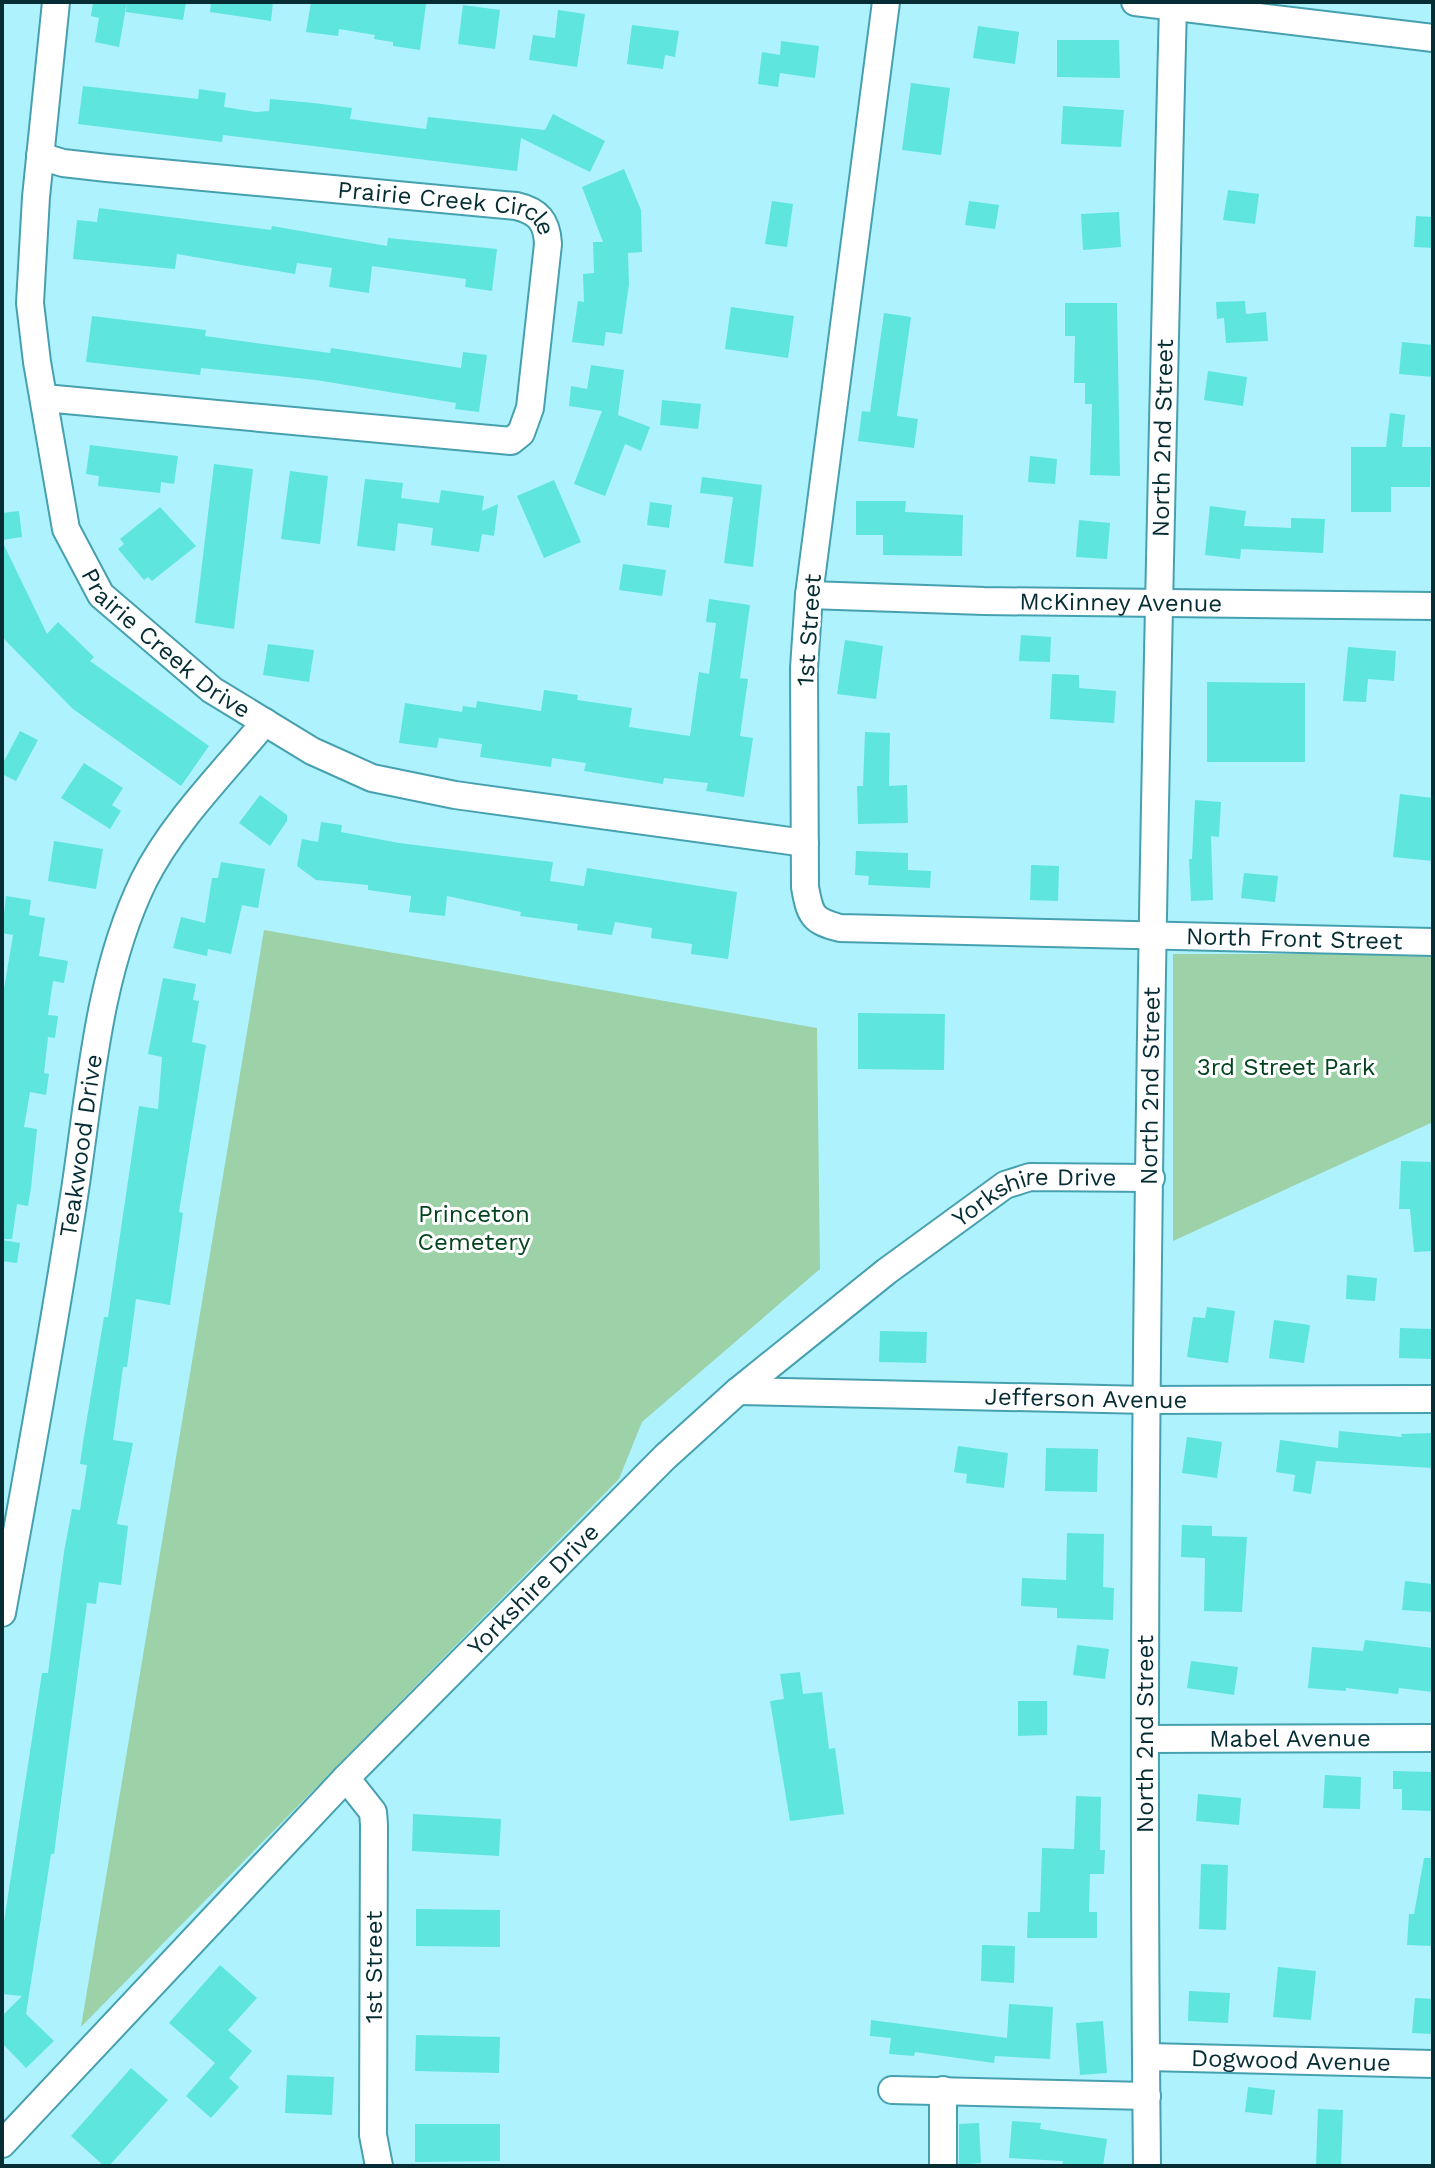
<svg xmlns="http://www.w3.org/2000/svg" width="1435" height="2168" font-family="'Work Sans',sans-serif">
  <rect width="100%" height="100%" fill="#aef2fe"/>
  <path fill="#9dd2a8" d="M 264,930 L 817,1028 L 820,1269 L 642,1422 L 619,1479 L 81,2027 Z
    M 1173,954 L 1433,954 L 1433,1122 L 1173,1241 Z"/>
  <path fill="#5ee5de" d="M 93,2 L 127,2 L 119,47 L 95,42 L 99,18 L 91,16 Z
    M 127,2 L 186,2 L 183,20 L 126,12 Z
    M 211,2 L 273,2 L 271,21 L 210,12 Z
    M 311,2 L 426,4 L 420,50 L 393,46 L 393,42 L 374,39 L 375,35 L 339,29 L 338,36 L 306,32 Z
    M 463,5 L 500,10 L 495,49 L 458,44 Z
    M 558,10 L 585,14 L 577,67 L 529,60 L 533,35 L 555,38 Z
    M 632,25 L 679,31 L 675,57 L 665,55 L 663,69 L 627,64 Z
    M 978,26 L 1019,32 L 1015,64 L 973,58 Z
    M 1057,40 L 1119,40 L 1120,78 L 1057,77 Z
    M 781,41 L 819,46 L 815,78 L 780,73 L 778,87 L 758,84 L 762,52 L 780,55 Z
    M 911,83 L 950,88 L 941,155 L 902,150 Z
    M 83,86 L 198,99 L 199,89 L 226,93 L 224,107 L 256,112 L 269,111 L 270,99 L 314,103 L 352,108 L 350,119 L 426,129 L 428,117 L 545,130 L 553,114 L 605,141 L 590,172 L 521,138 L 517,171 L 223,135 L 222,142 L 78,124 Z
    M 1063,106 L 1124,110 L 1121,147 L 1061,144 Z
    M 624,169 L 641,210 L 642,252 L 628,253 L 629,284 L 622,334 L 606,332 L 604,346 L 572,342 L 578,301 L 584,302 L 583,274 L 594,273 L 593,242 L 603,242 L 582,187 Z
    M 1228,190 L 1259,194 L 1255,224 L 1223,220 Z
    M 772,201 L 793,204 L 787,247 L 765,244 Z
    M 969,201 L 999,205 L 995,229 L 965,225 Z
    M 99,208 L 271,230 L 272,226 L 387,246 L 388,238 L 497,249 L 492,291 L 465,287 L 466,279 L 372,266 L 369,293 L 329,287 L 332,268 L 297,263 L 295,274 L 177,254 L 175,269 L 73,259 L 77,220 L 97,222 Z
    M 1119,212 L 1121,247 L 1083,250 L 1081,214 Z
    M 1416,216 L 1433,217 L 1433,248 L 1414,247 Z
    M 1245,301 L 1246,314 L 1266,312 L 1268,341 L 1226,343 L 1224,318 L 1217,319 L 1216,302 Z
    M 1065,303 L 1117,303 L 1120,476 L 1090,475 L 1092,404 L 1085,404 L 1085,383 L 1074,383 L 1075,336 L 1065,336 Z
    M 731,307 L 794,316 L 788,358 L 725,349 Z
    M 884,313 L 911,317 L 897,416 L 918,419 L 914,448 L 858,441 L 862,411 L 870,412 Z
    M 92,316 L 206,330 L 205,336 L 330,353 L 331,348 L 461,368 L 463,352 L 487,355 L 479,412 L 455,409 L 456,403 L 316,380 L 201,368 L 200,375 L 86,362 Z
    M 1402,342 L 1433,345 L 1433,377 L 1399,374 Z
    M 591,365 L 624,370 L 618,415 L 650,427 L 641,451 L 625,444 L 605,496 L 574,484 L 602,411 L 569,406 L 571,386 L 587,389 Z
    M 1208,371 L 1247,377 L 1243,406 L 1204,400 Z
    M 662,400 L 701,404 L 698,429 L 660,425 Z
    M 1390,413 L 1405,415 L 1402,447 L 1431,447 L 1430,487 L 1391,487 L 1391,512 L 1351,512 L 1351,447 L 1386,447 Z
    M 90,445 L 178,456 L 174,484 L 161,482 L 160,493 L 98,486 L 99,476 L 86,474 Z
    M 1030,456 L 1057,459 L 1055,484 L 1028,482 Z
    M 214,464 L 253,469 L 234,629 L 195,623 Z
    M 290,471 L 328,476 L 320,544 L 281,539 Z
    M 702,477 L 762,485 L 753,567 L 724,563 L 733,497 L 700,493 Z
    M 365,479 L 403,483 L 401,498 L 439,503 L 441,490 L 484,496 L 482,511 L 498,504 L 494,536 L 482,534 L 479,552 L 431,545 L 433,528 L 398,523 L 395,551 L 357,546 Z
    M 554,480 L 581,542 L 544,558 L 517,496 Z
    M 856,501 L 906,501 L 905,512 L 963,515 L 962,556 L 883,555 L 883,535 L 856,535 Z
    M 650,502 L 672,505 L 669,528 L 647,525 Z
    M 1210,506 L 1246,511 L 1244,526 L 1291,528 L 1291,518 L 1325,519 L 1323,553 L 1241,549 L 1240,559 L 1205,555 Z
    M 160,507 L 196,546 L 152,581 L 148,577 L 144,580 L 118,549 L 124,544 L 120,539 Z
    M 19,511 L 22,537 L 2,540 L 2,513 Z
    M 1079,520 L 1110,523 L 1107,559 L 1076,557 Z
    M 2,541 L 47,634 L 58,622 L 94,657 L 90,661 L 209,746 L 181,786 L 73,709 L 5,640 L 2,633 Z
    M 623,564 L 666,570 L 662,596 L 619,590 Z
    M 709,599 L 750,605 L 740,678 L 748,679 L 740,736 L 753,738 L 744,797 L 706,791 L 708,783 L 664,778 L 663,784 L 584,771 L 586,763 L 552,758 L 551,767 L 480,757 L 482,744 L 439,738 L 437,748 L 399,743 L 405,703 L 462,712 L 463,706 L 476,708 L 477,701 L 541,711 L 544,690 L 578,695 L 577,700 L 632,708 L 629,727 L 690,736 L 699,672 L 709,674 L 716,623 L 706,622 Z
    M 1021,635 L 1051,637 L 1050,662 L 1019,661 Z
    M 845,640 L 883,646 L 876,699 L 837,694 Z
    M 268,644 L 314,650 L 309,682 L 263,675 Z
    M 1348,647 L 1396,651 L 1394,681 L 1368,679 L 1366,702 L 1343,701 Z
    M 1052,674 L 1079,675 L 1079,688 L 1116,691 L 1114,723 L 1050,719 Z
    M 1207,682 L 1305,683 L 1305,762 L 1207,762 Z
    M 20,731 L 38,740 L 16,781 L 2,774 L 2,765 Z
    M 865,732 L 890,733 L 889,786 L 907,785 L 908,823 L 858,824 L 857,786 L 863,786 Z
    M 84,763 L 123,788 L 112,805 L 121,811 L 110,829 L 61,798 Z
    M 1400,794 L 1433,798 L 1433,861 L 1393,857 Z
    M 260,795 L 287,815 L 287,821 L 270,846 L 239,823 Z
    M 1195,800 L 1221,802 L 1219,837 L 1211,836 L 1213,900 L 1191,901 L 1189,859 L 1192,859 Z
    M 321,822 L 342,825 L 341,832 L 399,843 L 553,862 L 550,881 L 584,886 L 587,868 L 737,892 L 728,959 L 691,954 L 692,944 L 651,938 L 652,928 L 615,922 L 612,935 L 577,930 L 578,924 L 520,916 L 521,912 L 447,896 L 445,916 L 409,912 L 411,896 L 368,890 L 368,885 L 316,880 L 297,866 L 302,839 L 318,842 Z
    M 54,841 L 103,849 L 96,889 L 48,881 Z
    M 856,851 L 908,853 L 908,870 L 931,871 L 930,888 L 868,885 L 869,876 L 855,875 Z
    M 221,862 L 265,869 L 258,908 L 242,905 L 231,954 L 208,949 L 207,956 L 173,948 L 181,917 L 205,923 L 212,878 L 218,878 Z
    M 1031,865 L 1059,866 L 1058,901 L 1030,900 Z
    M 1244,873 L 1278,876 L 1275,902 L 1241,898 Z
    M 6,896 L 31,900 L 29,915 L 45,918 L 39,956 L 68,961 L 64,983 L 53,981 L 48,1015 L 58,1016 L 55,1038 L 48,1037 L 44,1073 L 49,1074 L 46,1095 L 30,1092 L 24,1127 L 37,1129 L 31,1188 L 28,1206 L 17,1204 L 12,1239 L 2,1239 L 2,1001 L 13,935 L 2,933 Z
    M 163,978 L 196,984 L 193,1000 L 199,1001 L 192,1042 L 206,1045 L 179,1212 L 183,1213 L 170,1305 L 136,1299 L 127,1367 L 123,1367 L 113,1440 L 133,1443 L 117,1524 L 128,1526 L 121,1585 L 99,1582 L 96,1604 L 87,1603 L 54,1854 L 51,1854 L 26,2014 L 54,2041 L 26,2068 L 2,2043 L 2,2016 L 22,1996 L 2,1994 L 2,1935 L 42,1673 L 48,1673 L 64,1552 L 72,1509 L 80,1510 L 87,1465 L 80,1464 L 84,1436 L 104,1317 L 108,1317 L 139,1106 L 158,1109 L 162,1057 L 148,1054 Z
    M 858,1013 L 945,1014 L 944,1070 L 858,1069 Z
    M 1401,1161 L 1433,1162 L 1433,1251 L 1414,1252 L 1410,1209 L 1399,1209 Z
    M 2,1240 L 20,1243 L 17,1263 L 2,1261 Z
    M 1347,1275 L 1377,1278 L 1375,1301 L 1346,1299 Z
    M 1207,1307 L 1235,1311 L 1228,1363 L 1187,1357 L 1193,1317 L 1205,1318 Z
    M 1274,1320 L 1310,1325 L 1304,1363 L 1269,1358 Z
    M 1400,1328 L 1433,1329 L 1433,1359 L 1399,1358 Z
    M 880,1331 L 927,1332 L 926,1363 L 879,1362 Z
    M 1339,1431 L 1402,1437 L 1401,1434 L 1433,1433 L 1433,1468 L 1316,1461 L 1311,1494 L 1293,1491 L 1295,1475 L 1276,1472 L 1280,1440 L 1338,1448 Z
    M 1187,1437 L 1222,1442 L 1217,1478 L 1182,1473 Z
    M 958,1446 L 1008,1453 L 1004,1488 L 966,1483 L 967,1474 L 954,1472 Z
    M 1046,1448 L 1098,1449 L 1097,1492 L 1045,1491 Z
    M 1182,1525 L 1212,1526 L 1212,1536 L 1247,1537 L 1242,1612 L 1204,1611 L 1205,1558 L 1181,1557 Z
    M 1067,1533 L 1104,1534 L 1103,1587 L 1114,1588 L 1113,1620 L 1057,1618 L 1057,1608 L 1021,1606 L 1022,1578 L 1066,1580 Z
    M 1405,1581 L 1433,1584 L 1433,1612 L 1402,1610 Z
    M 1365,1640 L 1433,1648 L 1433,1692 L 1399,1688 L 1398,1694 L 1346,1688 L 1346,1691 L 1308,1688 L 1312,1647 L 1363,1651 Z
    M 1077,1645 L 1109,1649 L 1105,1679 L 1073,1675 Z
    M 1191,1661 L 1238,1667 L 1234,1695 L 1187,1688 Z
    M 800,1672 L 803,1694 L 822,1692 L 829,1749 L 835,1748 L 844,1814 L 790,1821 L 770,1701 L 784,1699 L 780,1674 Z
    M 1018,1701 L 1047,1701 L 1047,1735 L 1018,1736 Z
    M 1393,1771 L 1433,1772 L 1433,1811 L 1402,1810 L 1402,1789 L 1393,1789 Z
    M 1325,1775 L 1361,1777 L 1360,1809 L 1323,1808 Z
    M 1198,1794 L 1241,1798 L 1239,1825 L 1196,1821 Z
    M 1076,1796 L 1101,1797 L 1100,1850 L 1105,1850 L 1104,1874 L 1090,1874 L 1089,1912 L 1097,1912 L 1097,1938 L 1027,1938 L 1028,1912 L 1040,1912 L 1042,1848 L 1074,1849 Z
    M 413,1814 L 501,1819 L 499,1856 L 412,1851 Z
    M 1424,1858 L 1433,1858 L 1433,1946 L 1407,1945 L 1409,1914 L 1414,1914 Z
    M 1201,1864 L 1228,1865 L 1226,1930 L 1199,1929 Z
    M 416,1909 L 500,1910 L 500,1947 L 416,1946 Z
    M 982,1945 L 1015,1946 L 1014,1983 L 981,1981 Z
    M 220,1965 L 257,1998 L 228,2030 L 252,2051 L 229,2078 L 239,2087 L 211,2118 L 186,2096 L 215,2063 L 169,2023 Z
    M 1278,1967 L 1316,1971 L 1311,2020 L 1273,2017 Z
    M 1189,1991 L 1230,1993 L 1228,2023 L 1188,2021 Z
    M 1415,1998 L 1433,1999 L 1433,2034 L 1412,2033 Z
    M 1009,2004 L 1053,2007 L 1050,2059 L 995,2056 L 994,2063 L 915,2052 L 914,2056 L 889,2054 L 891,2038 L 870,2036 L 871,2020 L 1007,2038 Z
    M 1103,2021 L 1107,2073 L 1080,2075 L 1076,2023 Z
    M 416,2035 L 500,2037 L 499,2073 L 415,2071 Z
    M 131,2068 L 168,2100 L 109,2166 L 104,2166 L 71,2136 Z
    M 287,2075 L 334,2077 L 332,2115 L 285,2113 Z
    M 1248,2087 L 1275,2090 L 1272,2115 L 1245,2112 Z
    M 1318,2109 L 1343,2110 L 1341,2166 L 1316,2166 Z
    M 1012,2121 L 1041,2123 L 1040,2129 L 1107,2139 L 1103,2166 L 1062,2166 L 1063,2161 L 1009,2158 Z
    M 979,2123 L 981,2163 L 959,2165 L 959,2124 Z
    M 415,2124 L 500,2124 L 500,2161 L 415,2162 Z"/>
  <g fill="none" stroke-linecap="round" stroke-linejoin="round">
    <defs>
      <g id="minor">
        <path id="s1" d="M 56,2 L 36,197 L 30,303 L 37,362 L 66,529 L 101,595 L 212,690 L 312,751 L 372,778 L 455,795 L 805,843"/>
        <path id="s2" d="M 886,2 L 809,595 L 804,668 L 805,887 C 810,915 812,921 840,928 L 1433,942"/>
        <path d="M 1135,2 L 1433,38"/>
        <path id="s3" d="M 40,156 L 63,163 L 107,168 L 516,206 C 538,211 547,221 548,244 L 530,408 L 521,433 L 511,441 L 44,398"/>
        <path id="s4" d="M 809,595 L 984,601 L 1433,606"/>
        <path id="s5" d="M 738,1391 L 1148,1400 L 1433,1399"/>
        <path id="s6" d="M 2,1613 C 27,1477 52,1340 73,1203 C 90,1096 96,978 144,880 C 173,822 224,772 265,722"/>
        <path id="s7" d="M 1146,1739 L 1433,1738"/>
        <path d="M 346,1778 L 373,1812 L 374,1825 L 373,2135 L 379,2166"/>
        <path id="s8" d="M 1147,2057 L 1433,2064"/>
        <path d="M 892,2090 L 1147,2096"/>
        <path id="s9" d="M 2,2144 L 346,1778 L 665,1457 L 738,1391 L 887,1271 L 1005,1185 L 1030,1177 L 1151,1178"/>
        <path d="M 943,2166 L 943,2090"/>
        <path id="s10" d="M 1147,2166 C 1139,1446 1155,725 1173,5"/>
      </g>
    </defs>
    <use href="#minor" stroke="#47a0af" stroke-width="30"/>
    <use href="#minor" stroke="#fff" stroke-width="26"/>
  </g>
  <g text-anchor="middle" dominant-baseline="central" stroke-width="6" stroke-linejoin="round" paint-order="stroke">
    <g font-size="24" fill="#062d34" stroke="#fff">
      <text stroke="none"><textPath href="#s3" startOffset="412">Prairie Creek Circle</textPath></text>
      <text stroke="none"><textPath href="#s10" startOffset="1728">North 2nd Street</textPath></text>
      <text stroke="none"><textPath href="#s4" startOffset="312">McKinney Avenue</textPath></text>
      <text transform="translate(809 630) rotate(-86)">1st Street</text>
      <text stroke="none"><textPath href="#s1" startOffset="686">Prairie Creek Drive</textPath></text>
      <text stroke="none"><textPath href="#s2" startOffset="1404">North Front Street</textPath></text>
      <text stroke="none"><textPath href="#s10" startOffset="1080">North 2nd Street</textPath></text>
      <text stroke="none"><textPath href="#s6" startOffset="474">Teakwood Drive</textPath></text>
      <text stroke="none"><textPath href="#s9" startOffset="1416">Yorkshire Drive</textPath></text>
      <text stroke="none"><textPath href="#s5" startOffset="348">Jefferson Avenue</textPath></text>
      <text stroke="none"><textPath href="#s9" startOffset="768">Yorkshire Drive</textPath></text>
      <text stroke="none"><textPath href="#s10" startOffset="432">North 2nd Street</textPath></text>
      <text stroke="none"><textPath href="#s7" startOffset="144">Mabel Avenue</textPath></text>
      <text transform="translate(374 1967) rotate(-90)">1st Street</text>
      <text stroke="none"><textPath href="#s8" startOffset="144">Dogwood Avenue</textPath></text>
    </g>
    <g font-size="24" fill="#03431d" stroke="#fff">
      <text x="1286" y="1067">3rd Street Park</text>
      <text x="474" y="1214">Princeton<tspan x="474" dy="28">Cemetery</tspan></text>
    </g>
  </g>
  <rect width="1435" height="2168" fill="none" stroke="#062d34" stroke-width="8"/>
</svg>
